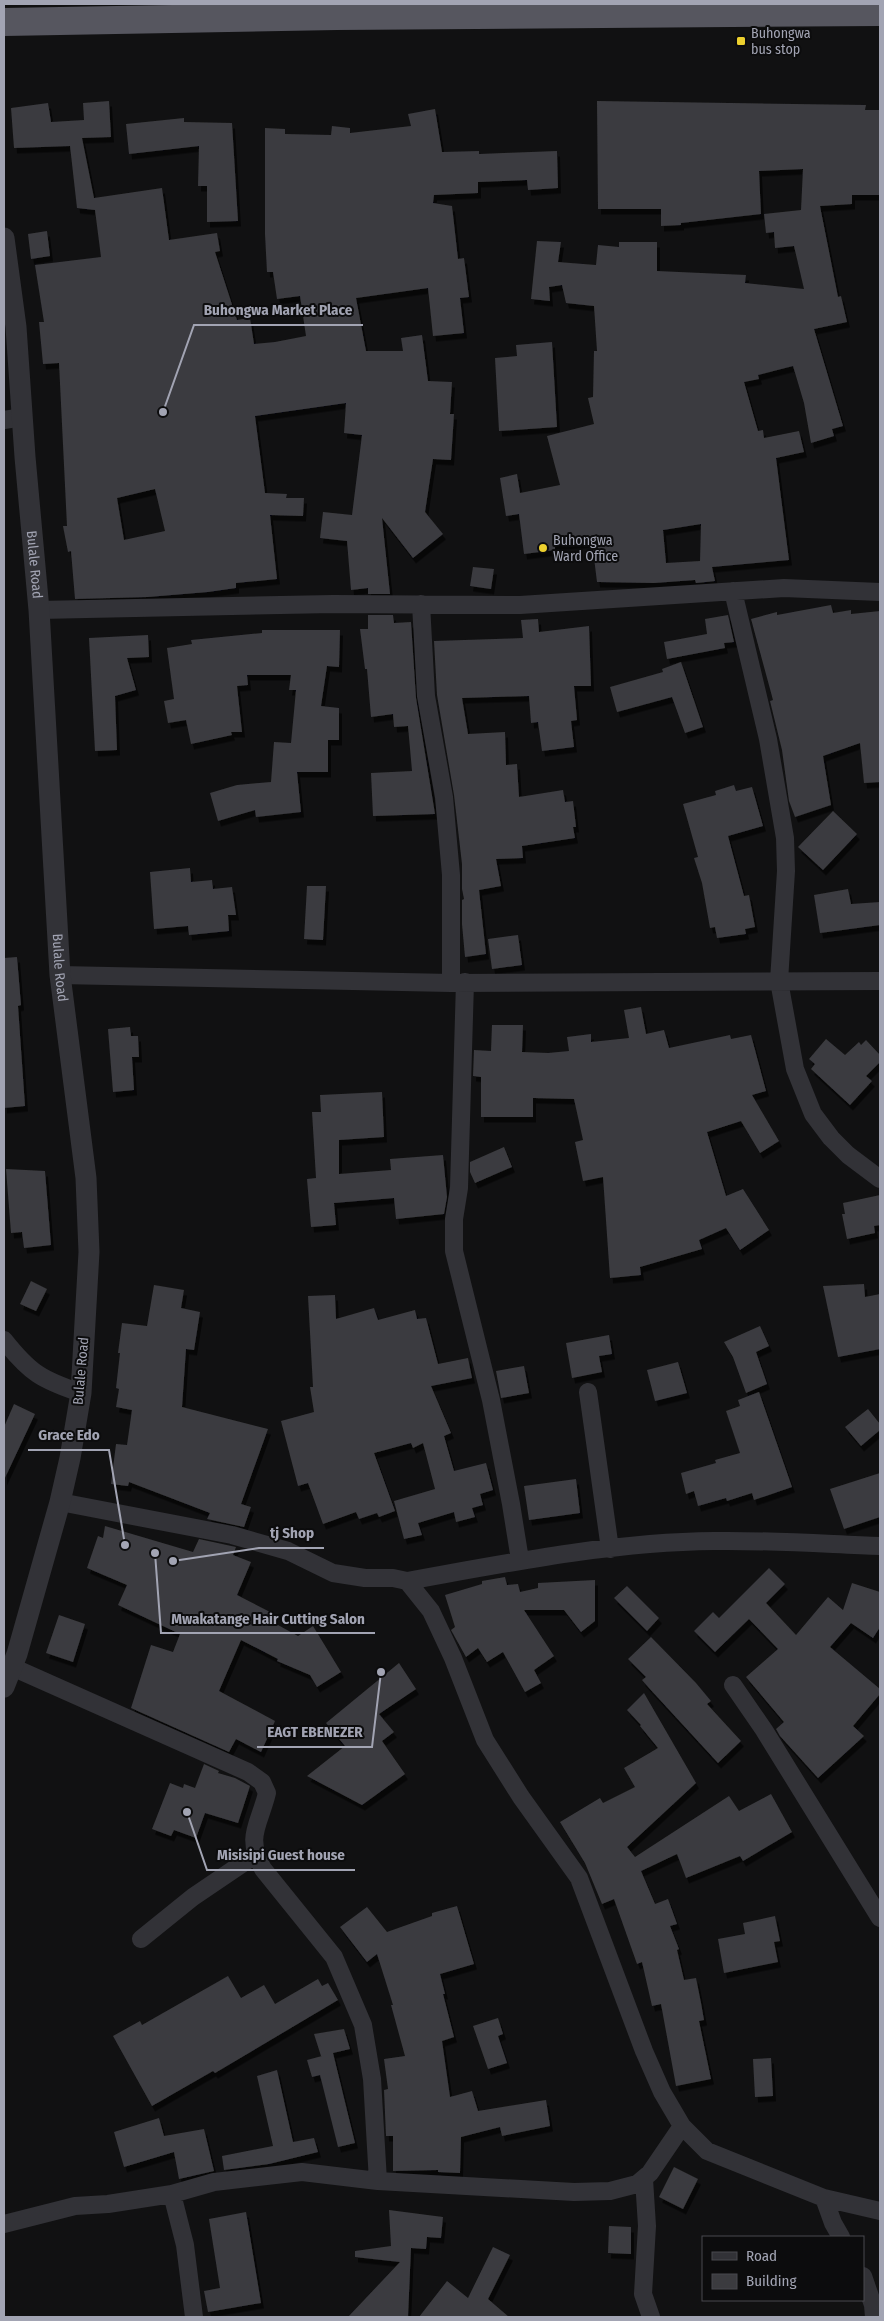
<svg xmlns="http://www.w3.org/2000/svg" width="884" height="2321" font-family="'Fira Sans Condensed',sans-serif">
  <defs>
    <filter id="shadow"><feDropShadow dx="3" dy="5.5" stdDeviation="0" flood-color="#0009"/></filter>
  </defs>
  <rect width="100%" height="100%" fill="#111112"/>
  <path fill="#3b3b3f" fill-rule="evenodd" filter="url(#shadow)" d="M 109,101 L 111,137 L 82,138 L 94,198 L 162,188 L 169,240 L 217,233 L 220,251 L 215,252 L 237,320 L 250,318 L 254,344 L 275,342 L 306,336 L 300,296 L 277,299 L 273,272 L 267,272 L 265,234 L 265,128 L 285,129 L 285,134 L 331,135 L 332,126 L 350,128 L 350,133 L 411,126 L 408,114 L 435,109 L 442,152 L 479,151 L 479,154 L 557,151 L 558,188 L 528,190 L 527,180 L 478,182 L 478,193 L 434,195 L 433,203 L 452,206 L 458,259 L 464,258 L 469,297 L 460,298 L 464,333 L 433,336 L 428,288 L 356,298 L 366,351 L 403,351 L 401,338 L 422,335 L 428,381 L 452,382 L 450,414 L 454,414 L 451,460 L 433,459 L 425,512 L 443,534 L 413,558 L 382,518 L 390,594 L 368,594 L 368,588 L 351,590 L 347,541 L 320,538 L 323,512 L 352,515 L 362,435 L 344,433 L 346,403 L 255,416 L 265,493 L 287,494 L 286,498 L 304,498 L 303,516 L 270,515 L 277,579 L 236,583 L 236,588 L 208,592 L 148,597 L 75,599 L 71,551 L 68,552 L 63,526 L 67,526 L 59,363 L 43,364 L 39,322 L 44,322 L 35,265 L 101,257 L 95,210 L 77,208 L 70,146 L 14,148 L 11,108 L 48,103 L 51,122 L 84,120 L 83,103 ZM 155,489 L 165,531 L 124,540 L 117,498 Z
    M 597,101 L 866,105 L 865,110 L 879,110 L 880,195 L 852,195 L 852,204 L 820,206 L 838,297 L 841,296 L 847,322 L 814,329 L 843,426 L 832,429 L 834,436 L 811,443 L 804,403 L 793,366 L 758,375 L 759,379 L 744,382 L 758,431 L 763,430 L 764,438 L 799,431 L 804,452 L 776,458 L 789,560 L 712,567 L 715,581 L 706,582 L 696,583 L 695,580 L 654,583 L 597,582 L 592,542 L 555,545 L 555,550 L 524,554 L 519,514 L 506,516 L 500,478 L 517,474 L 520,493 L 560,485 L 547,436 L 594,424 L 588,398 L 593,397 L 594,351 L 597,351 L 594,306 L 566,303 L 562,285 L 549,287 L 550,301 L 531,299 L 537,241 L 561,242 L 558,262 L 596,265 L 598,245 L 619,247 L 619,242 L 657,242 L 657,271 L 746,275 L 745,283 L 804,289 L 794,246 L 775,248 L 774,232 L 766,233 L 764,214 L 801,210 L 803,169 L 759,171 L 761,214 L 681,223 L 681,225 L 661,226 L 661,209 L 598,209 ZM 701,524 L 700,561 L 666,563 L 663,530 Z
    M 184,118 L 184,122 L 232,123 L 238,221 L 207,222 L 207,186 L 198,186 L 199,146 L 129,154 L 126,124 Z
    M 47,231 L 50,256 L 31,259 L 28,234 Z
    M 552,342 L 557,427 L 499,431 L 495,358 L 517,356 L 516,345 Z
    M 473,567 L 494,569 L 491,589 L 470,586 Z
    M 831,605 L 833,613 L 851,610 L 851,614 L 880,611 L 880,782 L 864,783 L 860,743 L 823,756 L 831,805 L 795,817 L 789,801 L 782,750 L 770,701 L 773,700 L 751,619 L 777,612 L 777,615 Z
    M 368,615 L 393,615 L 394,623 L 411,622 L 416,698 L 435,814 L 373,816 L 371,773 L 412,771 L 408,726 L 394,727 L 393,714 L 371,717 L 367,669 L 365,669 L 360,629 L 368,629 Z
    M 728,615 L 734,642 L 724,643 L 725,648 L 667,659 L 664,642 L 707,634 L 705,619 Z
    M 538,619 L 539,632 L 589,626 L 591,686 L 574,686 L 577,720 L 571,721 L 574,747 L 542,751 L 538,722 L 531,723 L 529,696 L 462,698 L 468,734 L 505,732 L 506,765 L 517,764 L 519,797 L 563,790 L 565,802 L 573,801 L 576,827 L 573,827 L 575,838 L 522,846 L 523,858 L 496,859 L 501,886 L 479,890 L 486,954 L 465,957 L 462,924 L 462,900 L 464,899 L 462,889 L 462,864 L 454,795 L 437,695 L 434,641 L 523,638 L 521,620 Z
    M 262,630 L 340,630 L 339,667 L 327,666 L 321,706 L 339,708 L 339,740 L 328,740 L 328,772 L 297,772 L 301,812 L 256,817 L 255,810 L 218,821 L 210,793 L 237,785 L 271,782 L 274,742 L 291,743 L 296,690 L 289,690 L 291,675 L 247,675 L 248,685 L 237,686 L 242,732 L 231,732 L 232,735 L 191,744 L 186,720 L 168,723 L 164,701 L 174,699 L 167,648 L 192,644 L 191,640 L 262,633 Z
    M 148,635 L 149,657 L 127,658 L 136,690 L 115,696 L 117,750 L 95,751 L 89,638 Z
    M 681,662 L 703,727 L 685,733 L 672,697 L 617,712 L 610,687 L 663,672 L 662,669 Z
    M 734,785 L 736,791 L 752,787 L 763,826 L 728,836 L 744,896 L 749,895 L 755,927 L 745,929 L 746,934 L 717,938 L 715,927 L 710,928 L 702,883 L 694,858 L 698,857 L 683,804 L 716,795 L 715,791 Z
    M 833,811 L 857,834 L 823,870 L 798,847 Z
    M 190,868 L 191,882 L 212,880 L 213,889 L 232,887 L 236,915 L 228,915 L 229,931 L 189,935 L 188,926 L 154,929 L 150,872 Z
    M 307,886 L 326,886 L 323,940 L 304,939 Z
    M 848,889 L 851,904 L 880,902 L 880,925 L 820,933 L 814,895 Z
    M 518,935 L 522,965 L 492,969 L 488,939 Z
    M 17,957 L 21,1005 L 18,1006 L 25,1106 L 4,1108 L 4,958 Z
    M 641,1007 L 646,1034 L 664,1030 L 669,1048 L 730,1035 L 731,1039 L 751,1035 L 766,1091 L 752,1095 L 779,1141 L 760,1153 L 741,1121 L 707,1132 L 726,1196 L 743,1189 L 769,1230 L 740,1250 L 726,1228 L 699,1240 L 702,1249 L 640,1267 L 641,1275 L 610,1278 L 603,1177 L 583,1181 L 575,1142 L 583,1140 L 574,1099 L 533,1098 L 533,1117 L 481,1117 L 481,1077 L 473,1076 L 474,1050 L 491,1051 L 492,1025 L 523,1025 L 522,1052 L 548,1053 L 569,1051 L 567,1037 L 591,1034 L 591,1042 L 629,1038 L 624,1010 Z
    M 130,1027 L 131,1036 L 138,1036 L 139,1057 L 132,1057 L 134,1090 L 113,1092 L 108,1029 Z
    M 826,1039 L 845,1055 L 859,1042 L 861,1045 L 866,1040 L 880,1055 L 880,1062 L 866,1076 L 872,1081 L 850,1105 L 811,1069 L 815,1064 L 809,1059 Z
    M 382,1092 L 384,1137 L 339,1140 L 339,1174 L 391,1170 L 390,1159 L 443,1155 L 447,1197 L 444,1214 L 396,1219 L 394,1198 L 334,1203 L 336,1225 L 311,1227 L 307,1179 L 316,1178 L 312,1112 L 321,1112 L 320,1095 Z
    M 504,1147 L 512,1167 L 475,1183 L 470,1172 L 470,1162 Z
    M 6,1169 L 45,1171 L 51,1245 L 24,1248 L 22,1232 L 11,1233 Z
    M 880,1195 L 880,1225 L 874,1226 L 875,1233 L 847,1239 L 842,1214 L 845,1214 L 843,1203 Z
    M 31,1281 L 47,1289 L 36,1311 L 20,1304 Z
    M 864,1284 L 865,1297 L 880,1294 L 880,1349 L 838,1357 L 823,1286 Z
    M 154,1285 L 184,1290 L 181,1308 L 200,1312 L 194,1350 L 186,1349 L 182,1407 L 268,1429 L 241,1504 L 251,1507 L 244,1527 L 207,1519 L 210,1513 L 129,1482 L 128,1486 L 111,1484 L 116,1444 L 127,1445 L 132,1410 L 116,1407 L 119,1389 L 116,1388 L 120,1353 L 118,1353 L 122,1323 L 147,1326 Z
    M 335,1295 L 336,1319 L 374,1308 L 378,1320 L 415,1310 L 417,1319 L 426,1318 L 438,1364 L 468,1358 L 472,1378 L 431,1386 L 451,1433 L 444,1436 L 454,1471 L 486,1463 L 493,1490 L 480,1494 L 483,1505 L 472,1508 L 475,1517 L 456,1522 L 454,1512 L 418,1523 L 422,1535 L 404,1539 L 394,1501 L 435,1489 L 423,1443 L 413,1448 L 411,1443 L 374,1453 L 395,1511 L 379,1517 L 377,1513 L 359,1519 L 356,1512 L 323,1524 L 308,1483 L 298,1486 L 281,1421 L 314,1412 L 310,1387 L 313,1387 L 308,1296 Z
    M 760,1326 L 769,1346 L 756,1352 L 767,1384 L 746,1393 L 733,1357 L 724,1342 Z
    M 609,1335 L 612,1354 L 599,1356 L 602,1372 L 572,1378 L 566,1343 Z
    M 678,1362 L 687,1393 L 655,1401 L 647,1370 Z
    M 524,1366 L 529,1393 L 501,1398 L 496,1371 Z
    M 759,1392 L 792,1487 L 754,1500 L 752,1493 L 727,1501 L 726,1498 L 698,1506 L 694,1491 L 686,1494 L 681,1473 L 716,1463 L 715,1460 L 740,1453 L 726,1411 L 740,1406 L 738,1400 Z
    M 14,1404 L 35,1414 L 4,1480 L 4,1427 Z
    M 868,1409 L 880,1424 L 880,1430 L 861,1446 L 845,1427 Z
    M 880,1473 L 880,1517 L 844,1529 L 830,1489 Z
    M 576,1479 L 580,1513 L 529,1520 L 524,1486 Z
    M 105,1526 L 193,1552 L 199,1539 L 236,1547 L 233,1555 L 251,1562 L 237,1595 L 270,1612 L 267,1619 L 298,1636 L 313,1626 L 341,1672 L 317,1687 L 310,1675 L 277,1661 L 278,1659 L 241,1640 L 219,1691 L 275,1721 L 261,1752 L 236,1739 L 229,1752 L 131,1708 L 151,1645 L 173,1652 L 180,1634 L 118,1605 L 127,1585 L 87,1568 L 98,1536 L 103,1538 Z
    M 769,1568 L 785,1584 L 766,1603 L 796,1635 L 828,1597 L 843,1610 L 852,1583 L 880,1592 L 880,1627 L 873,1638 L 851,1623 L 830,1647 L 880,1689 L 880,1694 L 853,1726 L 864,1736 L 818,1778 L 780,1736 L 776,1729 L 784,1722 L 746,1677 L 778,1649 L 749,1619 L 715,1652 L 694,1631 L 713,1612 L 719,1618 Z
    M 505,1577 L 507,1585 L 518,1584 L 520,1592 L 538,1588 L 538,1583 L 595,1580 L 595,1621 L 581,1632 L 564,1610 L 524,1610 L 554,1656 L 534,1670 L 541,1683 L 525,1692 L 503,1652 L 487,1662 L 478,1648 L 466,1657 L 451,1630 L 455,1627 L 445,1595 L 482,1584 L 482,1581 Z
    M 627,1586 L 659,1618 L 647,1631 L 614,1598 Z
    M 59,1615 L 85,1624 L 73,1662 L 46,1653 Z
    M 651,1637 L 696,1683 L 711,1701 L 707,1704 L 741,1741 L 718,1763 L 649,1688 L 642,1680 L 646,1677 L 628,1659 Z
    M 399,1663 L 416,1689 L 379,1714 L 394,1732 L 382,1741 L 405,1774 L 362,1805 L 307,1776 L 345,1746 L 326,1723 Z
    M 644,1693 L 696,1783 L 627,1847 L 635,1857 L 729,1796 L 739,1811 L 771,1794 L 792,1832 L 743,1861 L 740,1856 L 686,1878 L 677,1854 L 641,1871 L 655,1904 L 668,1899 L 677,1924 L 670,1926 L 679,1949 L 677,1950 L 684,1980 L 696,1978 L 701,2003 L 704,2020 L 699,2021 L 711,2079 L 676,2086 L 661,2004 L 652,2006 L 642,1962 L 637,1964 L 614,1899 L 602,1904 L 585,1863 L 560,1822 L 600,1798 L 603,1803 L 635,1787 L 624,1768 L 658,1748 L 640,1726 L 641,1725 L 627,1710 Z
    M 204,1764 L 219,1771 L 218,1773 L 235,1778 L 250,1786 L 238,1823 L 205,1813 L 196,1838 L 174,1830 L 171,1836 L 152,1829 L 170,1783 L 183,1788 L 184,1784 L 195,1788 Z
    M 457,1906 L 474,1964 L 440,1974 L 445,1994 L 443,1994 L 454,2037 L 442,2041 L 450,2097 L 472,2091 L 478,2111 L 546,2100 L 550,2126 L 502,2136 L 500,2127 L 461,2137 L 460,2173 L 438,2172 L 438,2170 L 393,2171 L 393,2136 L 386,2136 L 384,2090 L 388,2089 L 384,2059 L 405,2056 L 391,2005 L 393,2005 L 377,1954 L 367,1962 L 340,1927 L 367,1907 L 387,1932 L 432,1916 L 432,1913 Z
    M 775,1916 L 780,1941 L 774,1942 L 778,1962 L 724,1973 L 718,1939 L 745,1934 L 743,1923 Z
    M 228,1976 L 241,1998 L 264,1985 L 275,2004 L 318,1979 L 322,1986 L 328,1983 L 338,2000 L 215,2073 L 213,2071 L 152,2106 L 113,2036 L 140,2021 L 142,2025 Z
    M 498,2018 L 503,2034 L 498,2036 L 507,2063 L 488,2069 L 473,2026 Z
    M 344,2029 L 350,2049 L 333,2053 L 355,2143 L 338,2147 L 320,2075 L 312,2077 L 307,2060 L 322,2056 L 321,2056 L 314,2034 Z
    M 771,2058 L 773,2096 L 755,2097 L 753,2059 Z
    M 277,2070 L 293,2142 L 314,2138 L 318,2152 L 269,2164 L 224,2170 L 222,2156 L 273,2146 L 257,2076 Z
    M 159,2118 L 164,2136 L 204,2129 L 214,2171 L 179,2179 L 174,2152 L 124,2167 L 114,2132 Z
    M 674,2167 L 698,2179 L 683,2209 L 659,2197 Z
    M 389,2210 L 443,2217 L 441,2238 L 427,2237 L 426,2249 L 411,2248 L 408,2317 L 348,2317 L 400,2262 L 355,2257 L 355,2251 L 391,2246 Z
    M 246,2212 L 261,2303 L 208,2312 L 204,2291 L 220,2288 L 209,2219 Z
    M 609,2226 L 631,2227 L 631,2254 L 608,2253 Z
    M 493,2247 L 510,2255 L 488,2299 L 509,2317 L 419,2317 L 447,2281 L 468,2298 Z"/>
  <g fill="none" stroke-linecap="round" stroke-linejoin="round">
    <path stroke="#323237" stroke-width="18" d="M 4,420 L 23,417
      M 733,591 L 768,739 L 785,838 L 786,871 L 779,981 L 795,1069 L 813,1114 L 831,1138 L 848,1155 L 880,1179
      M 421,604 L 426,696 L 444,797 L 451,875 L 451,983
      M 39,610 L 333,604 L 520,605 L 784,588 L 880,592
      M 60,975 L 451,983 L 880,981
      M 465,982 L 459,1188 L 454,1219 L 454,1251 L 491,1400 L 511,1504 L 520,1560
      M 4,1340 C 30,1373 42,1380 81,1393
      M 588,1392 L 610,1549
      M 60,1502 L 232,1535 L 288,1551 L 333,1573 L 365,1578 L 393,1578 L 407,1581 L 431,1611 L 453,1658 L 485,1740 L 521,1797 L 579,1878 L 644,2051 L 662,2092 L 682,2126 L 707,2151 L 824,2198 L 880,2211
      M 407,1581 C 508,1563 611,1542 714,1541 C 769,1540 825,1544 880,1546
      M 12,1667 L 248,1772 L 262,1782 L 267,1793 C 259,1826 245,1836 263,1869 L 334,1957 L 363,2025 L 372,2079 L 378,2181
      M 733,1685 L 764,1730 L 880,1918
      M 141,1939 L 193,1897 L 255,1855
      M 644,2179 L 647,2226 L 643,2294 L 651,2317
      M 172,2194 L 185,2245 L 194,2317
      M 824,2198 L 833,2223 L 841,2237
      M 4,2224 L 75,2206 L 108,2204 L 172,2194 L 214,2182 L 302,2172 L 378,2181 L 574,2192 L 610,2191 L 637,2184 L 650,2173 L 682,2126
      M 863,2276 L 873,2305 L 874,2317"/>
    <path stroke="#323237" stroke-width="21" id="s1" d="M 4,238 L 16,327 L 25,457 L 39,610 L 60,975 L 86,1178 L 89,1252 L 81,1393 L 70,1458 L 60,1502 L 17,1654 L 4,1687"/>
    <path stroke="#56565f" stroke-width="28" d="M 4,22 L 337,16 L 880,12"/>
  </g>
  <g fill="#edd02e" stroke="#0c0c0d" stroke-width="2">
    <rect x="736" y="36" width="10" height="10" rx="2.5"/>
    <circle cx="543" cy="548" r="5"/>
  </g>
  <g text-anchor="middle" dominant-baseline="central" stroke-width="4" stroke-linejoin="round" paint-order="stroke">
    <g font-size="14" fill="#a2a4b3" stroke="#0c0c0d" text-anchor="start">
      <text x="751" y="33">Buhongwa<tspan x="751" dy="16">bus stop</tspan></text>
      <text x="553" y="540">Buhongwa<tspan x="553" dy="16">Ward Office</tspan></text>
    </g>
    <g font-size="14" fill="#a2a4b3" stroke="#0c0c0d">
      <text stroke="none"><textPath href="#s1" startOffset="328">Bulale Road</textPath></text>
      <text stroke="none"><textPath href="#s1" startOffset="732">Bulale Road</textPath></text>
      <text transform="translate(81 1371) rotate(-85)">Bulale Road</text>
    </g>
  </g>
  <path fill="none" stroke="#a2a4b3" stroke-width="2" d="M163 412L194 325H363M125 1545L109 1450H28M173 1561L259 1548H324M155 1553L161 1633H375M381 1672L372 1747H257M187 1812L207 1870H355"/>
  <g fill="#a2a4b3" stroke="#0c0c0d" stroke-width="2">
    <circle cx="163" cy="412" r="5"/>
    <circle cx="125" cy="1545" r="5"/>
    <circle cx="173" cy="1561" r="5"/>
    <circle cx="155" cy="1553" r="5"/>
    <circle cx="381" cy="1672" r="5"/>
    <circle cx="187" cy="1812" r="5"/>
  </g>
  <g font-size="15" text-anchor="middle" font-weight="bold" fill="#a2a4b3" stroke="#0c0c0d" stroke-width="4" stroke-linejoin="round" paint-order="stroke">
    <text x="278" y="315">Buhongwa Market Place</text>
    <text x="69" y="1440">Grace Edo</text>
    <text x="292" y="1538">tj Shop</text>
    <text x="268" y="1624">Mwakatange Hair Cutting Salon</text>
    <text x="315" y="1737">EAGT EBENEZER</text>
    <text x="281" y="1860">Misisipi Guest house</text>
  </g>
  <rect width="884" height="2321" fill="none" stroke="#a2a4b3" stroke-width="10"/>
  <rect x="702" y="2236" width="162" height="65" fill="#0c0c0d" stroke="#48494f"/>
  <rect x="712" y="2252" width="25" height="8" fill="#323237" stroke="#48494f"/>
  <text x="746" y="2261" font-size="15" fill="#a2a4b3">Road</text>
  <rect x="712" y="2274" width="25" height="15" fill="#3b3b3f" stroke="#48494f"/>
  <text x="746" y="2286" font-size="15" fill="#a2a4b3">Building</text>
</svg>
